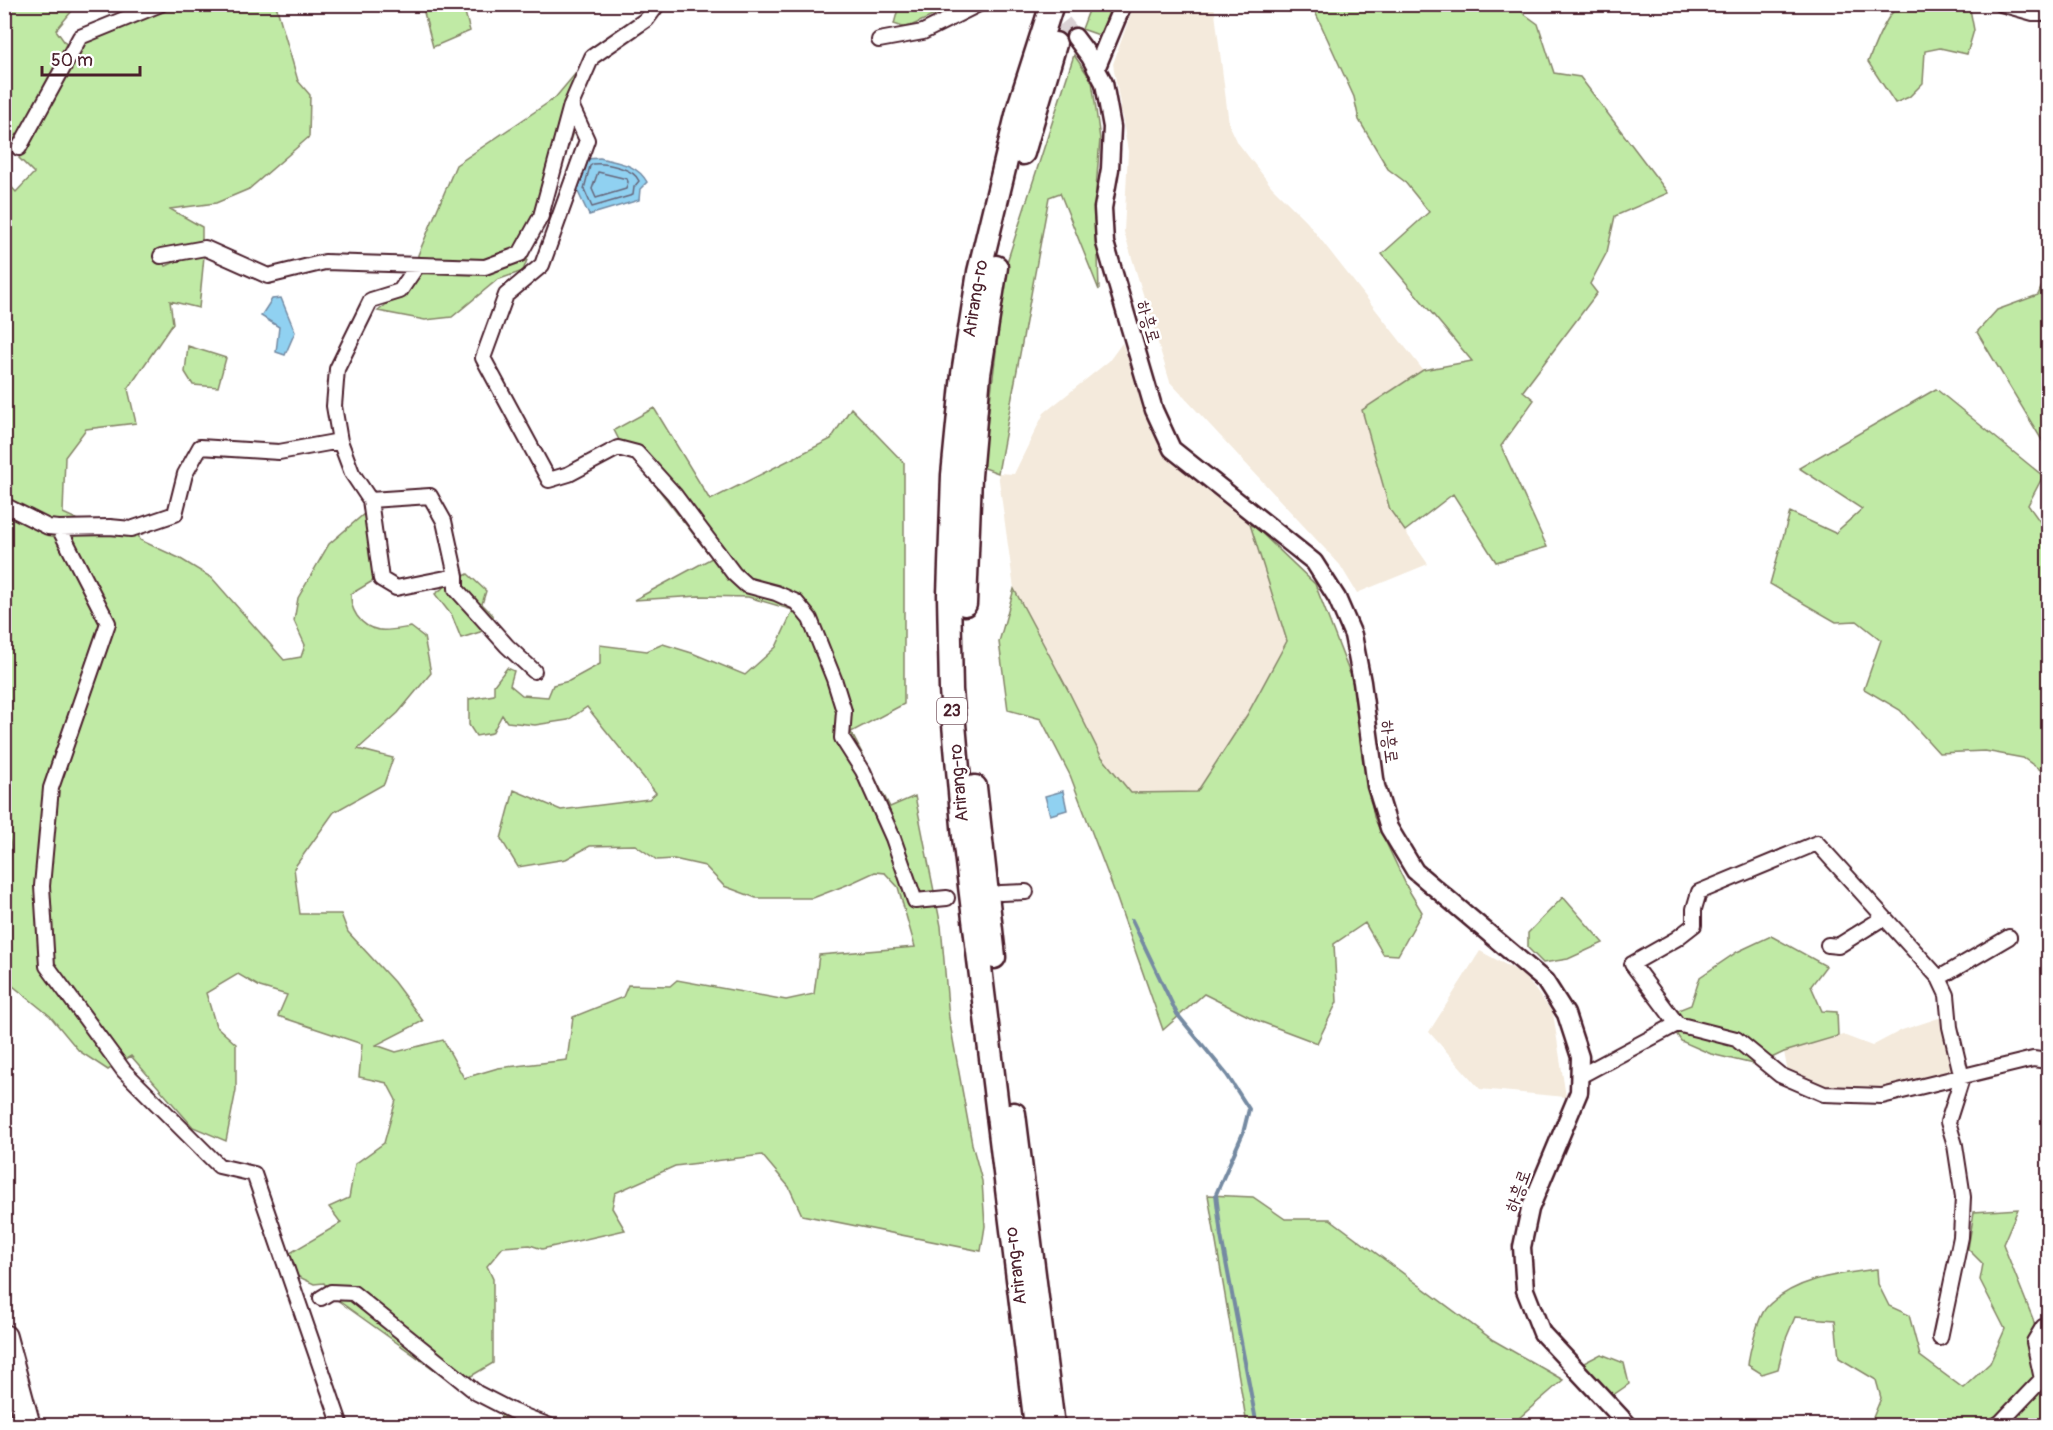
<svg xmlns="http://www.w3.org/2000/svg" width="2053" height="1430" font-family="Pangolin,'Poor Story',sans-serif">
  <rect width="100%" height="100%" fill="#fff"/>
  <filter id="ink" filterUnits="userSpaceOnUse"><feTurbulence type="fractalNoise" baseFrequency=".0167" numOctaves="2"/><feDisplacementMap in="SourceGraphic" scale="12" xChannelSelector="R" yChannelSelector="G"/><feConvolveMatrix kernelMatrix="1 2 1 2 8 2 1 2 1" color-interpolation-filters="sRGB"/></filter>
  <g filter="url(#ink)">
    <path fill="#f4eadc" d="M 1134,5 L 1214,5 L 1229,124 L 1238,143 L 1272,187 L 1307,222 L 1423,370 L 1362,410 L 1390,510 L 1428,564 L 1357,593 L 1340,565 L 1170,382 L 1124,232 L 1128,151 L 1113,64 Z
      M 1122,343 L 1166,453 L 1249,521 L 1287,641 L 1247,715 L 1197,792 L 1131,793 L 1101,756 L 1069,692 L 1014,589 L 998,473 L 1014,474 L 1044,413 L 1109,361 Z
      M 1480,951 L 1523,974 L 1553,1013 L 1566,1097 L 1480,1089 L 1429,1032 Z
      M 1942,1017 L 1954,1072 L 1881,1091 L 1824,1088 L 1788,1073 L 1784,1052 L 1843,1035 L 1872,1046 L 1902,1030 Z"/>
    <path fill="#c0eaa5" stroke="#858468" stroke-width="1.5" d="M 1962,4 L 1970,9 L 1974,30 L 1967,54 L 1940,48 L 1925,51 L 1923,83 L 1909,97 L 1895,103 L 1868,62 C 1873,49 1886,15 1897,8 C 1911,0 1946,4 1962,4 Z
      M 5,5 L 77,5 L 56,30 L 66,44 L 18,141 L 5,156 Z
      M 168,5 L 276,5 L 298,81 L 310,95 L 309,137 L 249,189 L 216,203 L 170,209 L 202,227 L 202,243 L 174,247 L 154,255 L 166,266 L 184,258 L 204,256 L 199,308 L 170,301 L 173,323 L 128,389 L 136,423 L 86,429 L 65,457 L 63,513 L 105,532 L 137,531 L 140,540 L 179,558 L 212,578 L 284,660 L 301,657 L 305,645 L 294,621 L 298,598 L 329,544 L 364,514 L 376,579 L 351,594 C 351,604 352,608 357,616 C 371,636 390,630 411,627 L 424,637 L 431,673 L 398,713 L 358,749 L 393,758 L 384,784 L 334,812 L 294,868 L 300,914 L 341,914 L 348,932 L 394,982 L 423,1021 L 376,1045 L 396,1052 L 443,1040 L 464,1078 L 498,1068 L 567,1060 L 573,1017 L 623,997 L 628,985 L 670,986 L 677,980 L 786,1000 L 814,994 L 819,955 L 915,947 L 898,887 L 885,873 L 875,872 L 849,884 L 813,898 L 756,898 L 724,886 L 705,866 L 674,859 L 657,860 L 635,845 L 590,846 L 566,859 L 518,867 L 501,839 L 514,790 L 561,810 L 649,799 L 656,793 L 587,707 L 568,720 L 535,725 L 507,722 L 502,715 L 492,733 L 476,736 L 469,725 L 469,699 L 494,695 L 494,685 L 507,668 L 514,671 L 510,685 L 522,695 L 548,697 L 553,685 L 569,681 L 600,664 L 600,645 L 647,651 L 663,644 L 692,653 L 745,675 L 776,647 L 793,610 L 748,597 L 699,596 L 634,600 L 712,558 L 634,458 L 619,454 L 619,440 L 614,430 L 654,408 L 710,500 L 831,439 L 851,408 L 904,463 L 904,704 L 851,732 L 890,807 L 915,796 L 941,926 L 949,1018 L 972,1144 L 982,1181 L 985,1226 L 981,1251 L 802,1215 L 789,1187 L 762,1155 L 675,1166 L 615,1193 L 612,1208 L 625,1230 L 542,1249 L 530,1245 L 503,1247 L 487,1266 L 493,1279 L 493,1363 L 456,1385 L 333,1297 L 324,1283 L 314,1284 L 297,1276 L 290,1253 L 341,1223 L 329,1207 L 349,1198 L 355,1164 L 384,1143 L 396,1100 L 387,1083 L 359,1077 L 362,1044 L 278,1016 L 287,995 L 260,987 L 238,974 L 206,993 L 216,1026 L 236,1044 L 236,1090 L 226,1141 L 193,1127 L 131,1056 L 108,1070 L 79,1051 L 50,1016 L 13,986 L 5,969 L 5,909 L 11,847 L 4,816 L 5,180 L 16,192 L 34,173 L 19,158 L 83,41 L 166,10 Z
      M 422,5 L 463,5 L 470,31 L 433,47 Z
      M 899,5 L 899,4 L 957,5 L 906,28 L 894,24 Z
      M 1091,5 L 1113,5 L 1099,35 L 1082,29 Z
      M 1312,5 L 1518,5 L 1523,13 L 1538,24 L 1554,73 L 1580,77 L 1668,193 L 1615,216 L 1607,252 L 1590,284 L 1597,293 L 1523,391 L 1534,400 L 1501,446 L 1547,547 L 1496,562 L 1453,494 L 1405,531 L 1390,510 L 1362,410 L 1423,370 L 1472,361 L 1382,254 L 1429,212 L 1404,181 L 1388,169 L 1359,120 L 1354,97 Z
      M 1074,55 L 1092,81 L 1100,139 L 1096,189 L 1099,290 L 1060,193 L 1049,197 L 998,473 L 982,467 L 1007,262 Z
      M 576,73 L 572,135 L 523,271 L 497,280 L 452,317 L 425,320 L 378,311 L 417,280 L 418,255 L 456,165 L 555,98 Z
      M 2048,271 L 2048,444 L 2043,442 L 1977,332 L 1997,310 L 2038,295 Z
      M 188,346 L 226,358 L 218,387 L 193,385 L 185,372 Z
      M 1936,389 L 2043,476 L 2028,505 L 2048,533 L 2048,775 L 2023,758 L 1985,751 L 1939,753 L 1900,710 L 1864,689 L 1881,640 L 1857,621 L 1836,622 L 1770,584 L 1790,512 L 1835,533 L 1862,509 L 1799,468 Z
      M 1249,521 L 1315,584 L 1352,679 L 1374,817 L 1408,889 L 1422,912 L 1398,955 L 1383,954 L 1365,923 L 1334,944 L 1337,1002 L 1317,1043 L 1256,1020 L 1204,994 L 1163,1030 L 1115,893 L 1070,775 L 1041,719 L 1008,710 L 999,642 L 1014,589 L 1069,692 L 1101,756 L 1131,793 L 1197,792 L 1247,715 L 1287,641 Z
      M 468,574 L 486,591 L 482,604 L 493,615 L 494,623 L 480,632 L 461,638 L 452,616 L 435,594 L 447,585 Z
      M 1563,897 L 1603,943 L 1568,959 L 1543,963 L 1528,948 L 1528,933 Z
      M 1771,936 L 1826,966 L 1811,986 L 1822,1011 L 1837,1012 L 1838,1036 L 1784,1052 L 1757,1065 L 1711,1054 L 1681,1041 L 1669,1022 L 1678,1010 L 1691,1005 L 1700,977 L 1737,952 Z
      M 1208,1195 L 1253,1197 L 1285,1219 L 1330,1219 L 1493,1340 L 1563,1380 L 1511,1425 L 1247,1425 Z
      M 2018,1209 L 2003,1244 L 2033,1319 L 2048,1383 L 2048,1425 L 1870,1425 L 1881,1398 L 1876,1380 L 1839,1358 L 1835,1320 L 1795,1317 L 1785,1341 L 1778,1369 L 1762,1374 L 1748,1365 C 1749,1353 1758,1317 1766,1308 C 1795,1278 1838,1274 1877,1269 L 1878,1284 L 1889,1306 L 1909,1315 L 1920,1356 L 1963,1388 L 1990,1363 L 2005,1329 L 1980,1280 L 1983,1264 L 1968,1249 L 1974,1212 Z
      M 1601,1354 L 1624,1363 L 1629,1384 L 1613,1395 L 1582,1364 Z
      M 507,1402 L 551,1420 L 584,1425 L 497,1426 Z"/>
    <path fill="#90d1f1" stroke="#748aa2" stroke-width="1.5" d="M 600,158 C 619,163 637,164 647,182 L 640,189 L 639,200 L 589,215 L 577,190 L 586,159 Z
      M 281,298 L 295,332 L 285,355 L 276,352 L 279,327 L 261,316 L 272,299 Z
      M 1063,791 L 1067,810 L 1050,815 L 1045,796 Z"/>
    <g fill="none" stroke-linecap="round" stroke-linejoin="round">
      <path stroke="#66667a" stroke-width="1.5" d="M 593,164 C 606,163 634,168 639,181 L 634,187 L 633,195 L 592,207 L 584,189 L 590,166 Z
        M 598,172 L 627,179 L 628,182 L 626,189 L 596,198 L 592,189 Z"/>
      <path stroke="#748aa2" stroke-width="4" d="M 1132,920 L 1177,1014 L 1227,1075 L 1249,1109 L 1243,1133 L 1216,1194 L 1221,1236 L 1257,1426"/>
      <path stroke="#dbd2d5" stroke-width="16" stroke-dasharray="16 8" stroke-linecap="butt" d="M 1048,4 L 1075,37"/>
      <defs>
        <path id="minor" d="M 2001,4 L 2033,13 L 2048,13
          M 879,40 L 923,32 L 979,4
          M 571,105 L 587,140 L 542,265 L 506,295 L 483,358 L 549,480 L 569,474 L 618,448 L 637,453 L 674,494 L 734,574 L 746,585 L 776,593 L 796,602 L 810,619 L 834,679 L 844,711 L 842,738 L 863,771 L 893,838 L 915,901 L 947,898
          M 19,148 L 80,37 L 161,4
          M 161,256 L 205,248 L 268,276 L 325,262 L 485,267 L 520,254 L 541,216 L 571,105 L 592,57 L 647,19 L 658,4
          M 417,266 L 400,291 L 371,300 L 337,369 L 334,406 L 340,441 L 352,473 L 370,500 L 430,496 L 444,521 L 456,576 L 456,589 L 507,646 L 534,671
          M 370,500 L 381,579 L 396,588 L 456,576
          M 4,505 L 48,527 L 59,528 L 110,527 L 131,529 L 175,514 L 185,474 L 200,447 L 279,452 L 340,441
          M 59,528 L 108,623 L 51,788 L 42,886 L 47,966 L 124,1071 L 219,1166 L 254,1174 L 341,1426
          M 1001,893 L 1026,892
          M 1828,945 L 1838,946 L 1883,918
          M 1939,978 L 2009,937
          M 1677,1024 L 1632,964 L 1676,939 L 1694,925 L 1694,909 L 1699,892 L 1817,843 L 1939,978 L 1947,995 L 1950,1027 L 1962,1078 L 1948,1122 L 1955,1145 L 1963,1197 L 1961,1237 L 1940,1338
          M 1580,1076 L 1677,1024 L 1736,1039 L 1780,1075 L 1824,1094 L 1882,1096 L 2033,1059 L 2048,1061
          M 321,1298 L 331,1292 L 353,1293 L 477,1393 L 512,1411 L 550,1426
          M 1995,1426 L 2001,1422 L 2042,1379 L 2034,1342 L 2043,1327 L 2048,1327"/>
        <path id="tertiary" d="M 1075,37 L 1090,57 L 1104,83 L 1112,127 L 1110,169 L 1103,208 L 1105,243 L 1154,410 L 1172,449 L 1314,562 L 1337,598 L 1353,635 L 1362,682 L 1376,786 L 1389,828 L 1415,871 L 1545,981 L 1566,1014 L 1580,1057 L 1579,1092 L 1530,1209 L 1522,1247 L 1525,1290 L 1542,1333 L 1629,1426
          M 1096,69 L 1123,4"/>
        <g id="trunk">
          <path d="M 1023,153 L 1055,44"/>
          <path d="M 965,604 L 970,476 L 979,374 L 996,267"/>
          <path d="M 975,787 L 994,957"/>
          <path d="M 1014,1114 L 1053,1426"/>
          <path id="s1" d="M 1036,1426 L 964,837 L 951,690 L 949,595 L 953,475 L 963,374 L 979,272 L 1019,107 L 1052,4"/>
        </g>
        <path id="motorway" d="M 4,1337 L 28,1426"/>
      </defs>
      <use href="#minor" stroke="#4a1f2b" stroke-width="18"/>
      <use href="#tertiary" stroke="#4a1f2b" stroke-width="21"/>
      <use href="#trunk" stroke="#4a1f2b" stroke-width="27"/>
      <use href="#motorway" stroke="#4a1f2b" stroke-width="28"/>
      <use href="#minor" stroke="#fff" stroke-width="14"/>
      <use href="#tertiary" stroke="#fff" stroke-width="16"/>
      <use href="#trunk" stroke="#fff" stroke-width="22"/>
      <use href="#motorway" stroke="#fff" stroke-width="24"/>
    </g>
  </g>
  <g text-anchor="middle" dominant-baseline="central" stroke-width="5" stroke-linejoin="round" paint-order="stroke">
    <rect fill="#fff" stroke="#80626b" stroke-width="1.5" x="937" y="698" width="30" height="26" rx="4.5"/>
    <g font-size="16" font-weight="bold" fill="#4a1f2b">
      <text x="952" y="711">23</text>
    </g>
    <g font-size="18" fill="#4a1f2b" stroke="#fff">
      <text stroke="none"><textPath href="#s1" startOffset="1134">Arirang-ro</textPath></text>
      <text transform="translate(1148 322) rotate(73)">하흥로</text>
      <text transform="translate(1389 742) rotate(83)">하흥로</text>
      <text transform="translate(959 783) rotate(-95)">Arirang-ro</text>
      <text transform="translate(1518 1191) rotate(-70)">하흥로</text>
      <text transform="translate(1016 1266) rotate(-97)">Arirang-ro</text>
    </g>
  </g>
  <rect width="2053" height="1430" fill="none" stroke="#fff" stroke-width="24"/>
  <rect x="12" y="12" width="2029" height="1406" fill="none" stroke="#4a1f2b" stroke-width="2" filter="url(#ink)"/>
  <path d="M42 66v9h98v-9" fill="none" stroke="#4a1f2b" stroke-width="3"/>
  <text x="51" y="66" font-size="18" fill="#4a1f2b" stroke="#ffffff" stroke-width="4.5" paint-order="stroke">50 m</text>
</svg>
